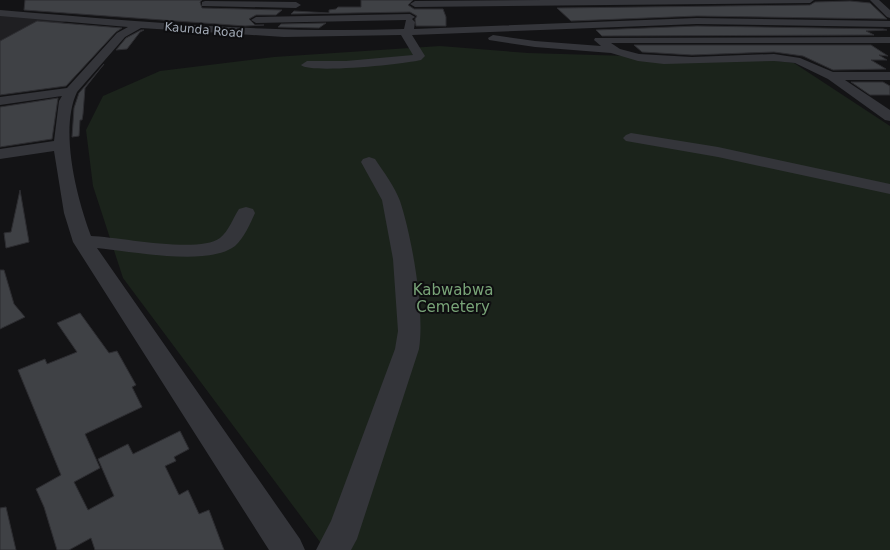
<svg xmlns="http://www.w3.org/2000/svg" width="890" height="550" font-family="'DejaVu Sans',sans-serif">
  <rect width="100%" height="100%" fill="#131315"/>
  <path fill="#1f1f22" d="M 0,14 L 69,20 L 35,35 L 0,61 Z"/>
  <path fill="#1b231b" d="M 440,46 L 528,53 L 767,60 L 794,63 L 890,126 L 890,550 L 326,550 L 123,278 L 93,186 L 86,130 L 103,96 L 160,71 L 274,57 Z"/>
  <path fill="#3f4145" stroke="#2d2d31" d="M 25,0 L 202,0 L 200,2 L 202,8 L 282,10 L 276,15 L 256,15 L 249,19 L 255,25 L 264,25 L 245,26 L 24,10 Z
    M 361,0 L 413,0 L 408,5 L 414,9 L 443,9 L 446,17 L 446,26 L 416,26 L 415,19 L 417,16 L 410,12 L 291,14 L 294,11 L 329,13 L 329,10 L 336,9 L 338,7 L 361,7 Z
    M 850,1 L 870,3 L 887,19 L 697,16 L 571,21 L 557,8 L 810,5 L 815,2 Z
    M 37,21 L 122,28 L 116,32 L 66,86 L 0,95 L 0,41 Z
    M 326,23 L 319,28 L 278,27 L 281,24 Z
    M 697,26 L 883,29 L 887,30 L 866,31 L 874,35 L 602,36 L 596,30 Z
    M 141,30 L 144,30 L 140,32 L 127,49 L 116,50 L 126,38 Z
    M 634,45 L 871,45 L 888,56 L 879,55 L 887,60 L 871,60 L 886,69 L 833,70 L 803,56 L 774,52 L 692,55 L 642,52 Z
    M 104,64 L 85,88 L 83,114 L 82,120 L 80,120 L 79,136 L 72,137 L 74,108 L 79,93 Z
    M 851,82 L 883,82 L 890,86 L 890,95 L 870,95 Z
    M 58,98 L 52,139 L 0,147 L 0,107 Z
    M 20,190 L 29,242 L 6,248 L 4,233 L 11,232 Z
    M 0,270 L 4,270 L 14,304 L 25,317 L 0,329 Z
    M 80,313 L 109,353 L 117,351 L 136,385 L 132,387 L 142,407 L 85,434 L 100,468 L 74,482 L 88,510 L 114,496 L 98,459 L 128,444 L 133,454 L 180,431 L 189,449 L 174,457 L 176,461 L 165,466 L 179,495 L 188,490 L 199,514 L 209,510 L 224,550 L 95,550 L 91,538 L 69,550 L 57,550 L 44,507 L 36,489 L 61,475 L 18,370 L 45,359 L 47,364 L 77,352 L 57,323 Z
    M 6,507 L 16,550 L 0,550 L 0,508 Z"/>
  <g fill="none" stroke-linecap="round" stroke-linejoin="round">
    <path fill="#34353a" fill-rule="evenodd" d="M 545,0 L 814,0 L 810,3 L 415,7 L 410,4 L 415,1 Z
      M 870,0 L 879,0 L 890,10 L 890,18 L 887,17 Z
      M 205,1 L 296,2 L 301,5 L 296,8 L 202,6 L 202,2 Z
      M 0,10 C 135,21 269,34 404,29 L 406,20 L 256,23 L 251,20 L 256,17 L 410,14 L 415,17 L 412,19 L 415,22 L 414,29 L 697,18 L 890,21 L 890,27 L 697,24 L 412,35 L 425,56 L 421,60 C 405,64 310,74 301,65 L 307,61 L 346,61 L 413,55 L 401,35 L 284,37 L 141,28 L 125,37 L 77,92 C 59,130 77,199 91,236 C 120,237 198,254 220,238 C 229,231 233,218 239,209 L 246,207 L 253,209 L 255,213 C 250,224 244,238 235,246 C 208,267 130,251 97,248 L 300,539 L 305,550 L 269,550 L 73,242 L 64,213 L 54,151 L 0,159 L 0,149 L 54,141 L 59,101 L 62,96 L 0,105 L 0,97 L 67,88 L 117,33 L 128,27 L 0,16 Z
      M 493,35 L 535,41 L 601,46 L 594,40 L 595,38 L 890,37 L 890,43 L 611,43 L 620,49 L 639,54 L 692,57 L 774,54 L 800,58 L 833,72 L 890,72 L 890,80 L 845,80 L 890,110 L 890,121 L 885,120 L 828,79 L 795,63 L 774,61 L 664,64 L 638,61 L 611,53 L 535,47 L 489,40 L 488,38 Z
      M 631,133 L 718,147 L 890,184 L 890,194 L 718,157 L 626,141 L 623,138 L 626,135 Z
      M 369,157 L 375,159 C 383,171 395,187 400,201 C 412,237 425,312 419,349 L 357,539 L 351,550 L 316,550 L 331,521 L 395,349 L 398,331 L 393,259 L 382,200 L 361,162 L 363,159 Z"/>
  </g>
  <g text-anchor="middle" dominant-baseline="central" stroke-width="4" stroke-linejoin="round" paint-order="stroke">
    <g font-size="12" fill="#a3abb7" stroke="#0e0e10">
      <text transform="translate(204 30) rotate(5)">Kaunda Road</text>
    </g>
    <g font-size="15" fill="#79a478" stroke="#0e0e10">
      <text x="453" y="290">Kabwabwa<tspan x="453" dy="17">Cemetery</tspan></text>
    </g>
  </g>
</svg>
